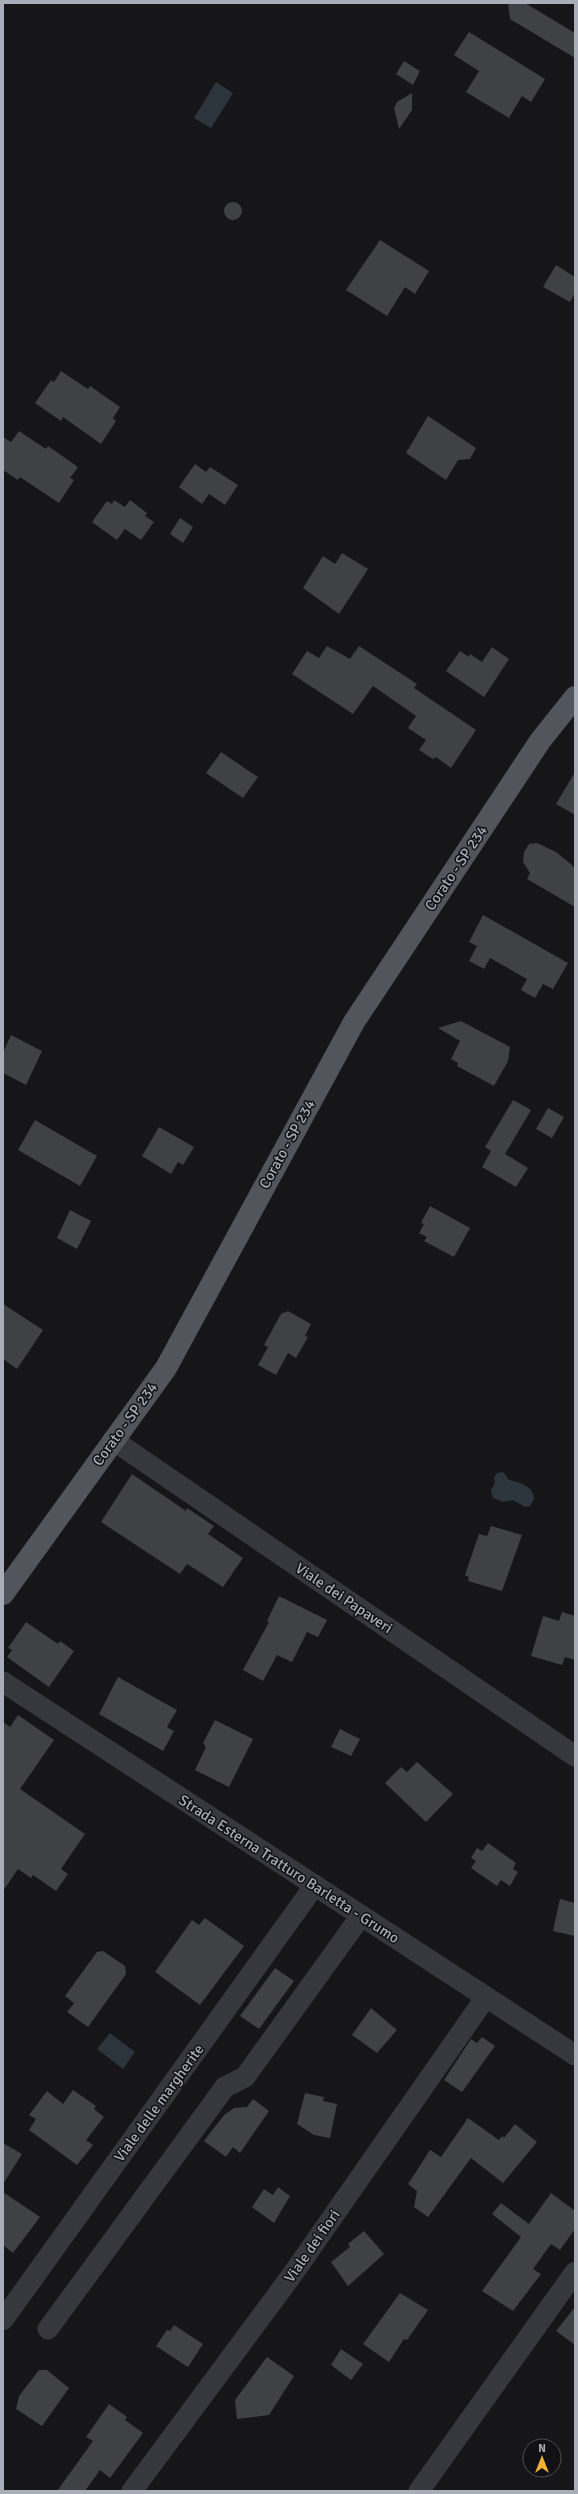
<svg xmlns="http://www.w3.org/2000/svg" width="578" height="2494" font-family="Signika,sans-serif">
  <rect width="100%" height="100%" fill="#161618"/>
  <path fill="#2c353c" d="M 216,82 L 233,93 L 211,128 L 194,118 Z
    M 503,1472 L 509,1480 C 519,1482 534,1486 534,1499 L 530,1506 L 525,1507 L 513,1500 L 503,1502 L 493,1498 L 491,1490 L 495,1483 L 494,1477 L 497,1473 Z
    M 110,2033 L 135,2052 L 123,2069 L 97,2049 Z"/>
  <path fill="#404145" d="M 508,3 L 525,3 L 575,33 L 575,58 L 510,19 Z
    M 469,32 L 545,79 L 531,102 L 522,96 L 509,118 L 466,92 L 479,71 L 454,55 Z
    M 404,61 L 420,71 L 413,85 L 396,74 Z
    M 412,93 L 412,110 L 399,129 L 394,108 L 397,102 Z
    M224 211a9 9 0 1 1 18 0a9 9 0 1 1-18 0Z
    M 380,240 L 429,271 L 415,294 L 405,287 L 387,316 L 346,290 Z
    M 556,265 L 575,277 L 575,293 L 570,302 L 543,287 Z
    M 61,371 L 88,389 L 90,386 L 120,407 L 113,418 L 116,421 L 101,444 L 63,417 L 61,421 L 35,403 L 51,380 L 54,382 Z
    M 428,416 L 476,448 L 470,459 L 458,460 L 446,480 L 406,453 Z
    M 19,431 L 46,449 L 48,446 L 78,467 L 70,478 L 74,480 L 59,503 L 20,477 L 18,480 L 3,470 L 3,437 L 11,442 Z
    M 195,464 L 206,472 L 210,467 L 238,485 L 225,505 L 209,494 L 202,504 L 179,487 Z
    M 114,500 L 125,507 L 130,500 L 147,513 L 145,516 L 154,522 L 141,540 L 125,529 L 117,540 L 92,522 L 107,501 L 112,504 Z
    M 180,518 L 193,527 L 183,543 L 170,534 Z
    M 342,553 L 368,569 L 339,614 L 303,588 L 323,556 L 335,564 Z
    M 327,646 L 350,659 L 359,646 L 417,684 L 414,688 L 476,730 L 451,768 L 436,757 L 433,759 L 419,750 L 426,740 L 408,728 L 416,716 L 373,686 L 353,714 L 292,674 L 307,651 L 319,658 Z
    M 492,647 L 509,659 L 484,697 L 446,671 L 460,651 L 469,657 L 470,654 L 482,662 Z
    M 221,752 L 258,777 L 243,798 L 206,773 Z
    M 575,772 L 575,815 L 556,804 Z
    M 537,843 L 556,852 L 572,865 L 575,870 L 575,907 L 527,879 L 530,873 L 523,862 L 524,852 L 529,844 Z
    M 483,915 L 568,963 L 553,989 L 543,984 L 535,998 L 521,990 L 527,979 L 490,958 L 484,969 L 469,961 L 477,946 L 469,942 Z
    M 461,1021 L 510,1047 L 508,1061 L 494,1086 L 457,1066 L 458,1063 L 451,1059 L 460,1041 L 438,1028 Z
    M 11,1035 L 42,1051 L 26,1085 L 3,1073 L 3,1053 Z
    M 513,1100 L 531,1110 L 505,1154 L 528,1168 L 516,1187 L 482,1167 L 491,1151 L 485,1147 Z
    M 548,1108 L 564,1117 L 552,1138 L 536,1129 Z
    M 35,1120 L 97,1156 L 80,1186 L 18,1150 Z
    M 159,1127 L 194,1147 L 183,1165 L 178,1162 L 171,1174 L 142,1156 Z
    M 430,1206 L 470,1228 L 454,1257 L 424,1241 L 427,1237 L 419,1233 L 424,1224 L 421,1223 Z
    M 70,1210 L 91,1221 L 77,1249 L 57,1238 Z
    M 3,1304 L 43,1330 L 17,1369 L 3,1359 Z
    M 288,1311 L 311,1324 L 305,1336 L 308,1337 L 296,1358 L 288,1353 L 276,1375 L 258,1365 L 268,1347 L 264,1345 L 281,1314 Z
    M 132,1474 L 186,1511 L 187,1508 L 214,1526 L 208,1534 L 243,1558 L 223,1587 L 187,1564 L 180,1574 L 101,1522 Z
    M 491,1526 L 522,1535 L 502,1591 L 468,1581 L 469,1577 L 465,1575 L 479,1534 L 487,1536 Z
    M 279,1596 L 327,1620 L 318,1637 L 307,1632 L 292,1662 L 277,1655 L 263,1681 L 243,1670 L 269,1622 L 267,1621 Z
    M 562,1612 L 575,1616 L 575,1660 L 565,1657 L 562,1665 L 531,1656 L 543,1616 L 559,1621 Z
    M 26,1622 L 58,1644 L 60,1641 L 74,1651 L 49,1687 L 7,1657 L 12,1650 L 8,1648 Z
    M 118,1677 L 177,1710 L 167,1727 L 174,1731 L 163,1751 L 99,1714 Z
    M 18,1715 L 54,1740 L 20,1789 L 85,1834 L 61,1869 L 68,1874 L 56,1891 L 33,1875 L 31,1878 L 18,1869 L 3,1891 L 3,1722 L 10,1727 Z
    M 215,1720 L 253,1739 L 229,1787 L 195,1770 L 206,1747 L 203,1743 Z
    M 340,1729 L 360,1739 L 351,1756 L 331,1747 Z
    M 417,1762 L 453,1794 L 426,1822 L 385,1783 L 401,1767 L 407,1772 Z
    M 488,1843 L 516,1863 L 513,1869 L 518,1872 L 510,1886 L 501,1880 L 497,1886 L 471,1868 L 476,1861 L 471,1858 L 477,1848 L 482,1851 Z
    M 560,1899 L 575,1903 L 575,1936 L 553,1931 Z
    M 205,1918 L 244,1946 L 200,2005 L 155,1972 L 192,1920 L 199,1925 Z
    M 103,1951 L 125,1966 L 126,1974 L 88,2027 L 67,2012 L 74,2003 L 65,1996 L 97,1952 Z
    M 275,1968 L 294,1981 L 259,2029 L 240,2016 Z
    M 371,2008 L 397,2030 L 377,2053 L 352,2035 Z
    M 482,2037 L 495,2046 L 462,2092 L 444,2080 L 471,2039 L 477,2043 Z
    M 73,2090 L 96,2106 L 94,2109 L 104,2117 L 86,2140 L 93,2145 L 77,2165 L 29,2130 L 36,2119 L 29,2115 L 47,2091 L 63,2104 Z
    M 305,2093 L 324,2097 L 323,2101 L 337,2104 L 330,2138 L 314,2135 L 297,2124 Z
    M 253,2099 L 269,2111 L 240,2153 L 233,2147 L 226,2157 L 204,2141 L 224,2115 L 234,2108 L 247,2107 Z
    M 468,2118 L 499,2140 L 502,2136 L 504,2138 L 515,2124 L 537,2142 L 503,2183 L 471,2158 L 428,2217 L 414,2207 L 417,2191 L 408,2184 L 430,2150 L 441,2157 Z
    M 3,2143 L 22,2154 L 3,2184 Z
    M 278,2187 L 290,2196 L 274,2223 L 252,2207 L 264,2189 L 273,2195 Z
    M 3,2192 L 40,2217 L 13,2253 L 3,2245 Z
    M 551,2193 L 575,2211 L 575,2229 L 560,2250 L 551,2244 L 533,2269 L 541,2274 L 513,2311 L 482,2291 L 521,2237 L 492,2214 L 501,2203 L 529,2224 Z
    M 364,2231 L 384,2254 L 348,2286 L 331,2262 L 350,2247 L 348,2244 Z
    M 400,2293 L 428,2310 L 407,2340 L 404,2339 L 389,2362 L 363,2344 Z
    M 575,2307 L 575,2345 L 556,2331 Z
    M 174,2325 L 203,2344 L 188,2367 L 156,2346 L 167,2330 L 170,2331 Z
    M 341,2349 L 363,2364 L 351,2380 L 331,2365 Z
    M 267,2357 L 294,2376 L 269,2415 L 237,2419 L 235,2400 Z
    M 39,2370 L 47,2370 L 69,2388 L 42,2426 L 16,2409 L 19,2396 Z
    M 109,2404 L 127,2417 L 125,2420 L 143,2433 L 110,2478 L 100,2470 L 85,2491 L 57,2491 L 93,2441 L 86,2437 Z"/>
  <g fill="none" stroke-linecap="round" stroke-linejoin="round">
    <path stroke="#37383d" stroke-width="21" d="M 113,1440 L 575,1756
      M 3,1682 L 575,2055
      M 3,2320 L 315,1885
      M 48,2329 L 225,2087 L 245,2077 L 361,1916
      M 132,2491 L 292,2275 L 486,1997
      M 419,2491 L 575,2272"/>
    <path stroke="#53555c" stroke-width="22" d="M 3,1594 L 166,1368 L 354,1022 L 540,741 L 575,697"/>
  </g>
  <g text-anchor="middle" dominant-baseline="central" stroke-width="3" stroke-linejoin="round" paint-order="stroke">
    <g font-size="15" fill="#a8adb8" stroke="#111113">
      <text transform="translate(456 868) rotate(-56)">Corato - SP 234</text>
      <text transform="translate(287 1144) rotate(-61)">Corato - SP 234</text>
      <text transform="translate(125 1424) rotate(-54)">Corato - SP 234</text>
      <text transform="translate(344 1598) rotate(34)">Viale dei Papaveri</text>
      <text transform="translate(289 1869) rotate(33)">Strada Esterna Tratturo Barletta - Grumo</text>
      <text transform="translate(159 2103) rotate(-54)">Viale delle margherite</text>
      <text transform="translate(312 2246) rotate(-55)">Viale dei fiori</text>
    </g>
  </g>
  <rect width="578" height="2494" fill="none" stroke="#a8adb8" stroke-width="8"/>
  <g transform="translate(542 2458)"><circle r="19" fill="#111113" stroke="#4d4f55"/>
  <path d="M0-3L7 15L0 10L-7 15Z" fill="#f2b134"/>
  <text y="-6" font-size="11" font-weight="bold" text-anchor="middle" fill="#a8adb8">N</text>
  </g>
</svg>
